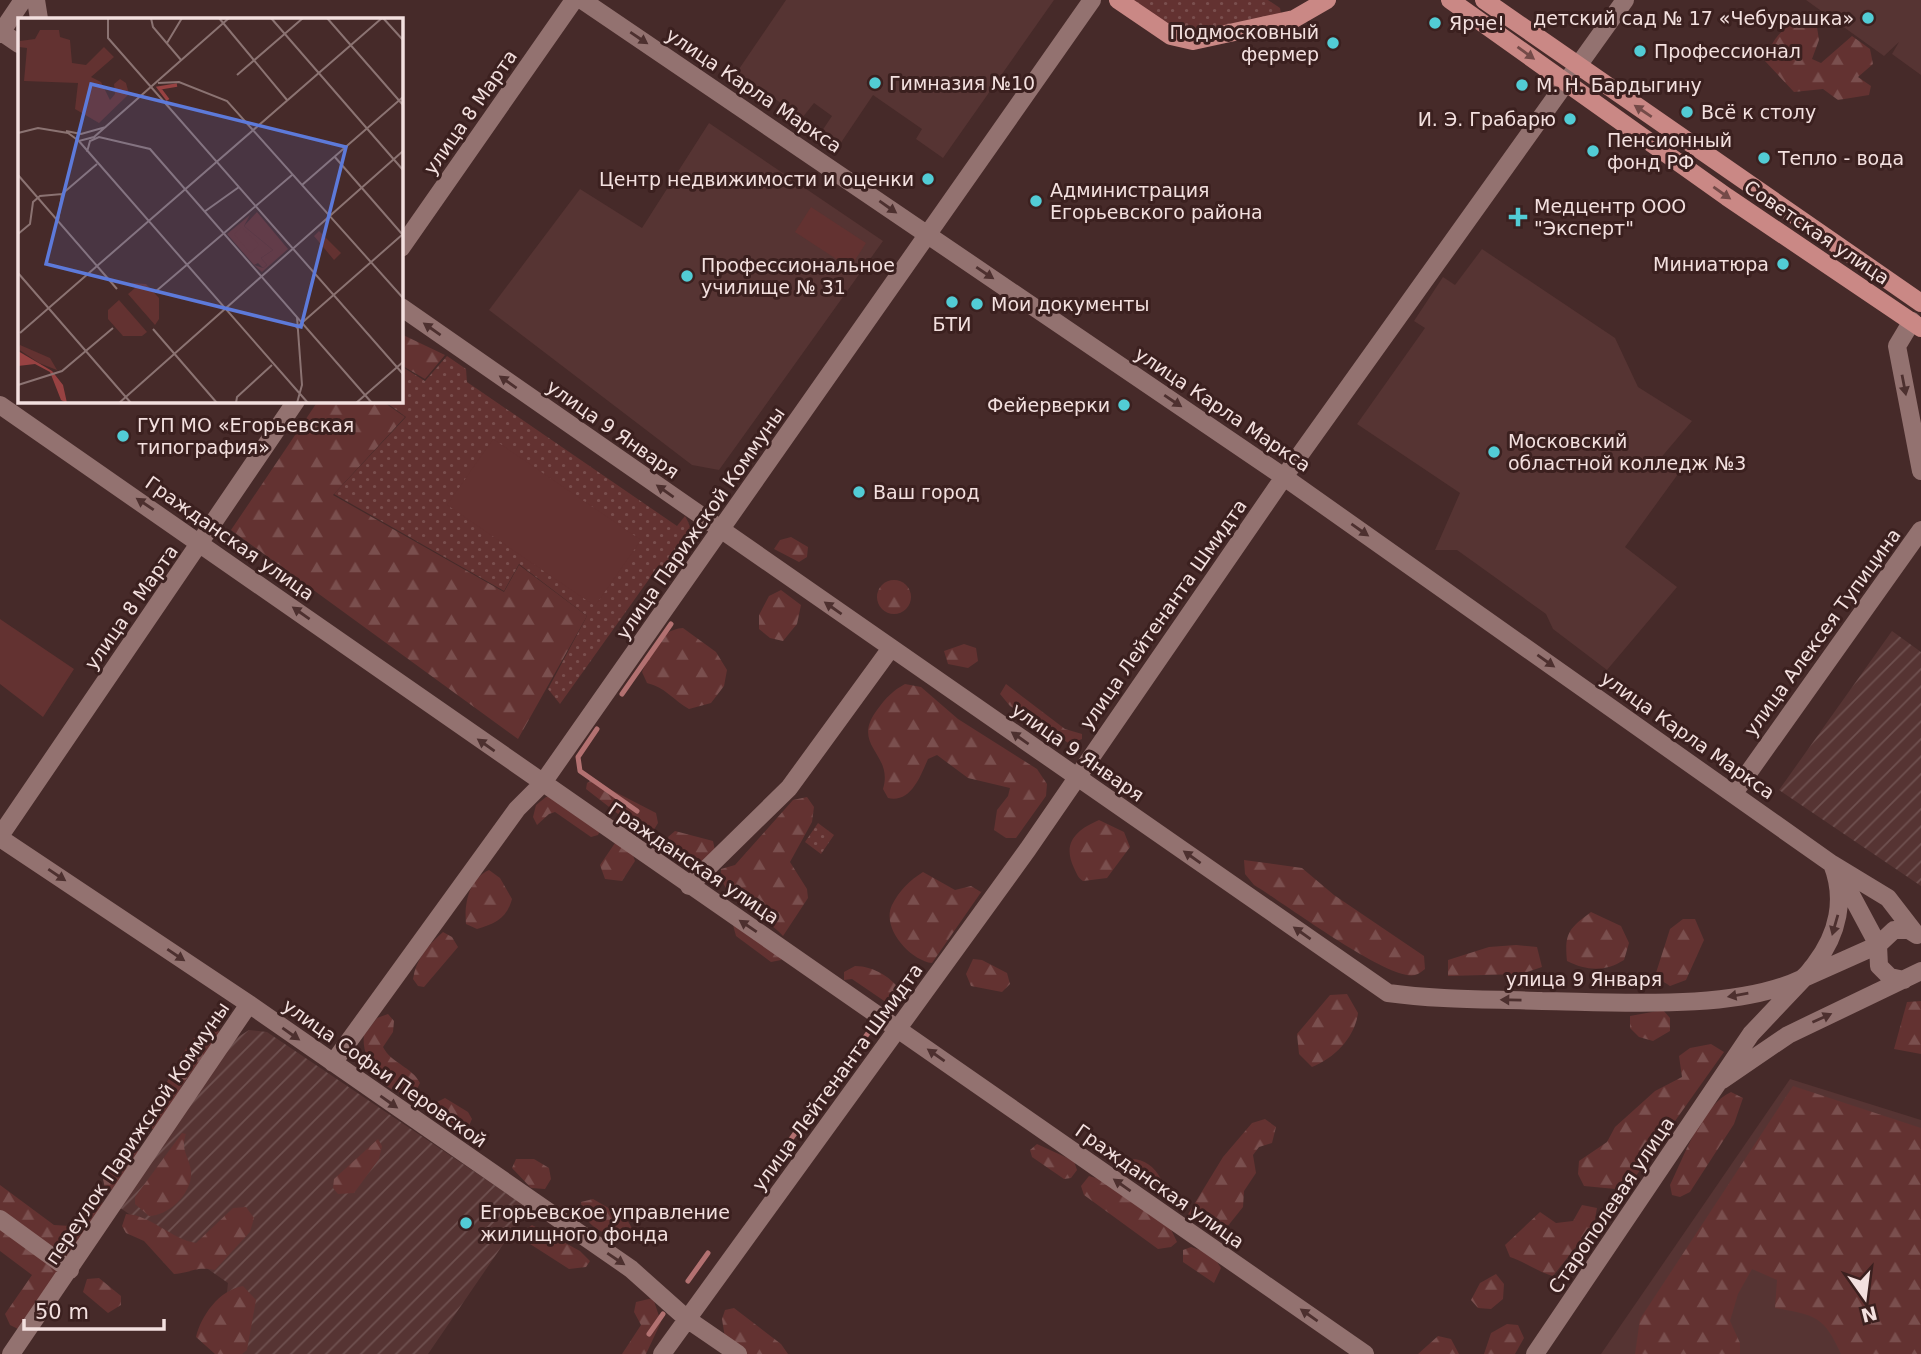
<svg xmlns="http://www.w3.org/2000/svg" width="1921" height="1354" font-family="'DejaVu Sans',sans-serif">
  <defs>
    <pattern id="industrial-furrows" width="10" height="10" patternUnits="userSpaceOnUse" patternTransform="scale(1.75)"><rect width="10" height="10" fill="#563433"/><path d="M-1 1l2-2M0 10L10 0M9 11l2-2" fill="none" stroke="#6f5150"/></pattern>
    <pattern id="grass-dots" width="8" height="8" patternUnits="userSpaceOnUse" patternTransform="scale(1.75)"><rect width="8" height="8" fill="#633231"/><path d="M2 2h.1M6 6h.1" fill="none" stroke="#7a4f4e" stroke-width="1.8" stroke-linecap="round"/></pattern>
    <pattern id="forest-firs" width="22" height="20" patternUnits="userSpaceOnUse" patternTransform="scale(1.75)"><rect width="22" height="20" fill="#633231"/><path d="M5 1l3.5 6h-7zM16 11l3.5 6h-7z" fill="#7a4f4e"/></pattern>
  </defs>
  <rect width="100%" height="100%" fill="#462a29"/>
  <path fill="#563433" d="M 786,0 L 1054,0 L 943,158 L 916,139 L 922,129 L 873,95 L 840,144 L 822,131 L 832,116 L 814,103 L 802,118 L 737,72 Z
    M 1806,0 L 1921,0 L 1921,75 L 1892,54 L 1899,42 L 1884,56 Z
    M 709,123 L 883,241 L 719,470 L 692,465 L 489,310 L 580,189 L 642,228 Z
    M 1482,249 L 1615,338 L 1638,387 L 1692,421 L 1659,460 L 1678,474 L 1625,547 L 1677,587 L 1607,670 L 1553,629 L 1546,614 L 1457,550 L 1435,550 L 1460,493 L 1357,424 L 1425,328 L 1414,321 L 1443,277 L 1455,285 Z
    M 1790,1079 L 1921,1120 L 1921,1354 L 1601,1354 Z"/>
  <path fill="url(#industrial-furrows)" d="M 1892,631 L 1921,652 L 1921,886 L 1779,790 Z
    M 249,1030 L 267,1032 L 528,1208 L 428,1354 L 220,1354 L 228,1283 L 119,1207 L 235,1039 Z"/>
  <path fill="url(#grass-dots)" d="M 1131,0 L 1268,0 L 1280,8 L 1281,14 L 1191,33 L 1174,29 Z
    M 447,356 L 466,369 L 467,382 L 677,526 L 685,516 C 701,545 688,552 670,577 L 657,568 L 560,704 L 548,689 L 587,616 L 519,564 L 504,591 L 334,494 L 406,417 L 384,401 L 401,401 L 401,366 L 425,381 Z
    M 818,823 L 834,835 L 821,854 L 805,842 Z"/>
  <path fill="url(#forest-firs)" d="M 1805,19 L 1817,27 L 1819,40 L 1812,59 L 1821,63 L 1852,36 L 1870,49 L 1873,64 L 1858,77 L 1871,86 L 1869,95 L 1838,100 L 1823,89 L 1794,92 L 1765,61 C 1773,38 1781,27 1805,19 Z
    M 401,334 L 445,355 L 425,379 L 401,365 Z
    M 318,401 L 382,401 L 405,417 L 333,495 L 504,592 L 519,565 L 587,616 L 518,739 L 231,530 Z
    M 791,537 L 808,547 L 807,557 L 799,562 L 774,549 L 780,540 Z
    M877 597a17 17 0 1 1 34 0a17 17 0 1 1-34 0Z
    M 781,590 L 801,605 L 797,624 L 783,641 L 770,638 L 759,629 L 759,615 L 769,596 Z
    M 683,628 L 716,652 L 727,670 L 724,686 L 711,703 L 689,709 C 673,700 665,687 647,683 L 642,672 C 652,652 658,630 683,628 Z
    M 964,644 L 976,648 L 978,661 L 968,668 L 948,664 L 944,651 Z
    M 905,684 L 921,687 L 958,719 L 1037,769 L 1047,784 L 1046,796 L 1016,838 L 1006,838 L 994,830 L 997,810 L 1008,796 L 1010,788 L 968,778 L 937,755 L 928,759 C 920,777 911,803 888,798 L 883,789 C 894,753 850,746 877,710 C 886,698 892,691 905,684 Z
    M 1006,684 L 1065,729 L 1082,734 L 1082,739 L 1070,744 L 1010,706 L 1000,694 Z
    M 592,780 L 656,813 L 658,823 L 652,833 L 635,834 L 622,817 L 586,789 L 587,783 Z
    M 560,795 L 600,831 L 598,835 L 591,837 L 555,812 L 549,814 L 537,825 L 533,817 L 536,805 L 546,797 Z
    M 807,797 L 814,807 L 812,822 L 790,862 L 807,889 L 808,898 L 783,936 C 765,915 718,900 721,869 L 735,865 L 793,800 Z
    M 1099,820 L 1124,832 L 1130,847 L 1107,878 L 1083,881 C 1078,878 1077,874 1074,868 C 1062,843 1076,830 1099,820 Z
    M 675,831 L 713,841 L 716,855 C 698,871 676,855 668,837 Z
    M 615,843 L 629,844 L 635,861 L 622,881 L 605,879 L 600,865 Z
    M 1244,860 L 1302,868 L 1334,895 L 1424,956 L 1425,969 C 1422,971 1419,974 1415,975 C 1389,982 1281,901 1254,885 L 1245,874 Z
    M 489,870 L 500,878 L 512,899 C 507,918 495,924 477,929 L 466,924 C 464,903 469,879 489,870 Z
    M 923,872 L 955,890 L 971,886 L 981,892 L 984,888 L 932,963 C 910,960 881,928 892,905 C 899,891 910,880 923,872 Z
    M 1591,912 L 1621,926 L 1629,943 L 1624,960 C 1605,972 1587,971 1567,961 C 1564,932 1570,928 1591,912 Z
    M 1683,919 L 1695,919 L 1704,940 L 1686,980 L 1670,986 L 1655,976 L 1670,929 Z
    M 733,925 L 787,952 L 781,960 L 771,962 L 736,936 Z
    M 443,932 L 452,937 L 458,947 L 424,987 L 418,986 L 413,979 C 416,959 428,945 443,932 Z
    M 1516,945 L 1537,947 L 1542,967 L 1521,974 L 1448,976 L 1448,960 L 1489,947 Z
    M 973,959 L 982,960 L 1007,973 L 1010,984 L 1002,992 L 971,986 L 966,974 Z
    M 855,966 C 874,966 893,978 903,994 L 896,1009 L 852,979 L 844,980 L 844,972 Z
    M 1347,994 L 1358,1013 C 1355,1037 1335,1058 1312,1067 L 1299,1054 L 1297,1034 L 1330,995 Z
    M 1921,1001 L 1921,1054 L 1894,1049 L 1907,1002 Z
    M 1663,1010 L 1670,1018 L 1670,1031 L 1653,1041 L 1639,1037 L 1630,1028 L 1630,1016 Z
    M 388,1014 L 394,1021 L 393,1032 L 383,1047 C 391,1063 412,1067 420,1083 L 417,1089 C 389,1106 360,1060 364,1035 L 377,1018 Z
    M 212,1021 L 218,1026 L 219,1034 L 181,1087 L 180,1098 L 157,1130 L 152,1129 L 149,1126 C 160,1094 183,1041 212,1021 Z
    M 1711,1044 L 1724,1052 L 1626,1190 L 1584,1186 L 1578,1174 L 1579,1161 L 1607,1142 L 1615,1127 L 1655,1091 L 1682,1077 L 1679,1056 L 1690,1048 Z
    M 1793,1086 L 1921,1128 L 1921,1354 L 1841,1354 C 1824,1316 1815,1315 1775,1308 L 1777,1280 L 1752,1269 L 1738,1294 L 1730,1321 L 1740,1343 L 1740,1354 L 1635,1354 L 1640,1319 Z
    M 1731,1092 L 1743,1098 L 1734,1124 L 1690,1192 L 1680,1197 L 1672,1195 L 1670,1185 C 1684,1157 1701,1106 1731,1092 Z
    M 445,1098 L 468,1112 L 472,1119 L 467,1129 L 453,1133 L 433,1113 L 435,1103 Z
    M 1265,1119 L 1276,1127 L 1272,1143 L 1259,1147 L 1253,1155 L 1256,1173 L 1244,1191 L 1243,1207 L 1223,1232 L 1199,1214 L 1187,1216 L 1223,1157 L 1252,1123 Z
    M 182,1133 L 186,1134 C 180,1150 189,1156 191,1171 C 193,1193 169,1216 149,1216 L 135,1204 L 135,1197 Z
    M 378,1139 L 382,1146 L 379,1159 L 354,1193 L 338,1194 L 333,1188 L 334,1179 Z
    M 1037,1144 L 1074,1161 L 1077,1170 L 1071,1178 L 1064,1179 L 1032,1157 L 1030,1150 Z
    M 129,1147 L 138,1151 L 139,1157 C 131,1169 122,1194 105,1189 L 103,1179 Z
    M 516,1159 L 534,1159 L 549,1168 L 551,1179 L 545,1189 L 531,1188 L 512,1168 Z
    M 1131,1159 C 1144,1159 1154,1166 1161,1179 L 1157,1184 L 1145,1187 L 1134,1166 L 1127,1171 Z
    M 1089,1176 L 1110,1182 L 1168,1223 L 1177,1242 L 1171,1247 L 1158,1249 L 1084,1195 L 1081,1186 Z
    M 0,1185 L 54,1225 L 70,1226 L 90,1199 L 102,1201 L 104,1212 L 58,1267 L 55,1282 L 18,1329 L 10,1325 L 5,1314 L 32,1275 L 0,1251 Z
    M 593,1199 L 626,1218 L 632,1228 L 620,1237 C 600,1234 582,1223 581,1202 Z
    M 1582,1205 L 1597,1208 L 1594,1224 L 1553,1276 C 1536,1271 1525,1262 1510,1257 L 1505,1245 L 1540,1212 L 1556,1223 L 1573,1221 Z
    M 246,1207 L 254,1218 L 250,1232 L 215,1270 C 194,1266 192,1273 174,1274 L 144,1241 L 126,1233 L 122,1226 L 126,1214 C 151,1215 171,1239 196,1243 L 233,1208 Z
    M 532,1225 L 580,1251 L 590,1261 L 586,1267 L 569,1269 L 527,1242 L 524,1231 Z
    M 1191,1247 L 1212,1254 L 1221,1268 L 1214,1283 L 1183,1262 L 1183,1250 Z
    M 1496,1274 L 1504,1284 L 1503,1299 L 1491,1309 L 1478,1308 L 1471,1300 L 1480,1283 Z
    M 99,1278 L 121,1296 L 121,1305 L 108,1313 L 83,1292 L 87,1279 Z
    M 243,1286 L 256,1300 L 247,1350 L 242,1354 L 215,1354 L 196,1337 C 201,1316 219,1290 243,1286 Z
    M 653,1298 L 661,1322 L 646,1354 L 622,1354 L 641,1325 L 634,1312 L 636,1302 Z
    M 734,1308 L 781,1344 L 788,1354 L 742,1354 L 725,1338 L 722,1319 L 725,1310 Z
    M 1507,1324 L 1518,1325 L 1524,1338 L 1515,1354 L 1484,1354 L 1491,1333 Z
    M 1438,1336 L 1451,1339 L 1459,1354 L 1418,1354 Z"/>
  <path fill="#633231" d="M 811,207 L 866,243 L 850,268 L 795,232 Z
    M 493,439 L 641,540 L 595,606 L 447,505 Z
    M 0,619 L 74,669 L 43,717 L 0,684 Z"/>
  <g fill="none" stroke-linecap="round" stroke-linejoin="round">
    <path stroke="#b37171" stroke-width="5" d="M 622,694 L 671,624
      M 597,729 L 578,757 L 580,771 L 637,811
      M 839,1073 L 871,1029
      M 817,1103 L 831,1085
      M 783,1150 L 807,1117
      M 758,1184 L 775,1160
      M 688,1281 L 708,1253
      M 649,1334 L 663,1314"/>
    <path stroke="#937270" stroke-width="18" d="M 36,0 L 39,19
      M 582,0 L 1284,477 L 1832,864 L 1888,898 L 1915,933
      M 0,31 L 19,44
      M 0,34 L 23,0
      M 401,248 L 574,0
      M 401,307 L 1388,993 C 1439,1000 1491,999 1542,1001 C 1616,1002 1734,1011 1801,979 C 1807,976 1811,969 1815,964 C 1838,934 1846,899 1832,864
      M 1912,321 L 1897,346 L 1921,471
      M 0,405 L 1365,1354
      M 1734,793 L 1921,530
      M 0,836 L 296,401
      M 0,838 L 249,1004 L 631,1269 L 687,1319 L 738,1354
      M 1840,874 L 1878,945
      M 689,886 L 789,788 L 891,648
      M 1904,980 L 1890,977 L 1879,966 L 1878,945 L 1894,930 L 1909,930 L 1917,935
      M 333,1063 L 517,809 L 542,784 L 1092,0
      M 1722,1080 L 1788,1035 L 1921,971
      M 0,1219 L 70,1270
      M 11,1354 L 249,1004
      M 662,1354 L 1028,849 L 1284,477 L 1625,0
      M 1535,1354 L 1751,1034 L 1804,978 L 1878,945"/>
    <path stroke="#ca8885" stroke-width="18" d="M 1118,0 L 1171,36 L 1193,41 L 1294,19 L 1327,0
      M 1450,0 L 1727,197 L 1921,328
      M 1484,0 L 1921,303"/>
  </g>
  <defs><path id="oneway-solid" d="M-6-.8H1V-3.2L6.5 0L1 3.2V.8H-6Z" transform="scale(1.75)"/></defs>
  <g fill="#4d302f">
    <use href="#oneway-solid" transform="translate(639 38) rotate(34)"/>
    <use href="#oneway-solid" transform="translate(888 207) rotate(35)"/>
    <use href="#oneway-solid" transform="translate(985 273) rotate(34)"/>
    <use href="#oneway-solid" transform="translate(432 329) rotate(-145)"/>
    <use href="#oneway-solid" transform="translate(508 382) rotate(-145)"/>
    <use href="#oneway-solid" transform="translate(1904 385) rotate(79)"/>
    <use href="#oneway-solid" transform="translate(1173 401) rotate(34)"/>
    <use href="#oneway-solid" transform="translate(665 491) rotate(-145)"/>
    <use href="#oneway-solid" transform="translate(145 504) rotate(-146)"/>
    <use href="#oneway-solid" transform="translate(1360 530) rotate(35)"/>
    <use href="#oneway-solid" transform="translate(833 608) rotate(-145)"/>
    <use href="#oneway-solid" transform="translate(301 613) rotate(-145)"/>
    <use href="#oneway-solid" transform="translate(1546 661) rotate(35)"/>
    <use href="#oneway-solid" transform="translate(1020 738) rotate(-145)"/>
    <use href="#oneway-solid" transform="translate(486 745) rotate(-145)"/>
    <use href="#oneway-solid" transform="translate(1192 857) rotate(-145)"/>
    <use href="#oneway-solid" transform="translate(57 875) rotate(34)"/>
    <use href="#oneway-solid" transform="translate(1835 925) rotate(106)"/>
    <use href="#oneway-solid" transform="translate(748 926) rotate(-146)"/>
    <use href="#oneway-solid" transform="translate(1302 933) rotate(-145)"/>
    <use href="#oneway-solid" transform="translate(176 955) rotate(34)"/>
    <use href="#oneway-solid" transform="translate(1738 995) rotate(170)"/>
    <use href="#oneway-solid" transform="translate(1511 1000) rotate(-179)"/>
    <use href="#oneway-solid" transform="translate(1822 1018) rotate(-24)"/>
    <use href="#oneway-solid" transform="translate(291 1034) rotate(35)"/>
    <use href="#oneway-solid" transform="translate(936 1055) rotate(-145)"/>
    <use href="#oneway-solid" transform="translate(389 1102) rotate(35)"/>
    <use href="#oneway-solid" transform="translate(1122 1185) rotate(-145)"/>
    <use href="#oneway-solid" transform="translate(616 1259) rotate(34)"/>
    <use href="#oneway-solid" transform="translate(1309 1315) rotate(-145)"/>
  </g>
  <g fill="#744a48">
    <use href="#oneway-solid" transform="translate(1526 53) rotate(36)"/>
    <use href="#oneway-solid" transform="translate(1643 111) rotate(-146)"/>
    <use href="#oneway-solid" transform="translate(1722 193) rotate(35)"/>
  </g>
  <g fill="#52ccd5" stroke="#3b201f" stroke-width="2.5">
    <circle cx="1868" cy="18" r="7"/>
    <circle cx="1435" cy="23" r="7"/>
    <circle cx="1333" cy="43" r="7"/>
    <circle cx="1640" cy="51" r="7"/>
    <circle cx="875" cy="83" r="7"/>
    <circle cx="1522" cy="85" r="7"/>
    <circle cx="1687" cy="112" r="7"/>
    <circle cx="1570" cy="119" r="7"/>
    <circle cx="1593" cy="151" r="7"/>
    <circle cx="1764" cy="158" r="7"/>
    <circle cx="928" cy="179" r="7"/>
    <circle cx="1036" cy="201" r="7"/>
    <path d="M1514.5 206.5h7v7h7v7h-7v7h-7v-7h-7v-7h7z"/>
    <circle cx="1783" cy="264" r="7"/>
    <circle cx="687" cy="276" r="7"/>
    <circle cx="952" cy="302" r="7"/>
    <circle cx="977" cy="304" r="7"/>
    <circle cx="1124" cy="405" r="7"/>
    <circle cx="123" cy="436" r="7"/>
    <circle cx="1494" cy="452" r="7"/>
    <circle cx="859" cy="492" r="7"/>
    <circle cx="466" cy="1223" r="7"/>
  </g>
  <g text-anchor="middle" dominant-baseline="central" stroke-width="6" stroke-linejoin="round" paint-order="stroke">
    <g font-size="19" fill="#f3e0df" stroke="#3b201f" text-anchor="start">
      <text x="1854" y="18" text-anchor="end">детский сад № 17 «Чебурашка»</text>
      <text x="1449" y="23">Ярче!</text>
      <text x="1319" y="32" text-anchor="end">Подмосковный<tspan x="1319" dy="22">фермер</tspan></text>
      <text x="1654" y="51">Профессионал</text>
      <text x="889" y="83">Гимназия №10</text>
      <text x="1536" y="85">М. Н. Бардыгину</text>
      <text x="1701" y="112">Всё к столу</text>
      <text x="1556" y="119" text-anchor="end">И. Э. Грабарю</text>
      <text x="1607" y="140">Пенсионный<tspan x="1607" dy="22">фонд РФ</tspan></text>
      <text x="1778" y="158">Тепло - вода</text>
      <text x="914" y="179" text-anchor="end">Центр недвижимости и оценки</text>
      <text x="1050" y="190">Администрация<tspan x="1050" dy="22">Егорьевского района</tspan></text>
      <text x="1534" y="206">Медцентр ООО<tspan x="1534" dy="22">"Эксперт"</tspan></text>
      <text x="1769" y="264" text-anchor="end">Миниатюра</text>
      <text x="701" y="265">Профессиональное<tspan x="701" dy="22">училище № 31</tspan></text>
      <text x="991" y="304">Мои документы</text>
      <text x="952" y="324" text-anchor="middle">БТИ</text>
      <text x="1110" y="405" text-anchor="end">Фейерверки</text>
      <text x="137" y="425">ГУП МО «Егорьевская<tspan x="137" dy="22">типография»</tspan></text>
      <text x="1508" y="441">Московский<tspan x="1508" dy="22">областной колледж №3</tspan></text>
      <text x="873" y="492">Ваш город</text>
      <text x="480" y="1212">Егорьевское управление<tspan x="480" dy="22">жилищного фонда</tspan></text>
    </g>
    <g font-size="19" fill="#f3e0df" stroke="#3b201f">
      <text transform="translate(754 90) rotate(34)">улица Карла Маркса</text>
      <text transform="translate(470 112) rotate(-55)">улица 8 Марта</text>
      <text transform="translate(1817 232) rotate(34)">Советская улица</text>
      <text transform="translate(1223 409) rotate(34)">улица Карла Маркса</text>
      <text transform="translate(613 429) rotate(35)">улица 9 Января</text>
      <text transform="translate(700 523) rotate(-55)">улица Парижской Коммуны</text>
      <text transform="translate(230 538) rotate(35)">Гражданская улица</text>
      <text transform="translate(131 607) rotate(-55)">улица 8 Марта</text>
      <text transform="translate(1163 614) rotate(-55)">улица Лейтенанта Шмидта</text>
      <text transform="translate(1822 632) rotate(-54)">улица Алексея Тупицина</text>
      <text transform="translate(1688 735) rotate(35)">улица Карла Маркса</text>
      <text transform="translate(1078 752) rotate(35)">улица 9 Января</text>
      <text transform="translate(694 863) rotate(34)">Гражданская улица</text>
      <text x="1584" y="979">улица 9 Января</text>
      <text transform="translate(385 1073) rotate(35)">улица Софьи Перовской</text>
      <text transform="translate(837 1077) rotate(-54)">улица Лейтенанта Шмидта</text>
      <text transform="translate(137 1133) rotate(-56)">переулок Парижской Коммуны</text>
      <text transform="translate(1160 1186) rotate(35)">Гражданская улица</text>
      <text transform="translate(1611 1205) rotate(-56)">Старополевая улица</text>
    </g>
  </g>
  <g transform="translate(18 18)">
    <rect width="385" height="385" fill="#462a29"/>
    <path d="M 232,197 L 226,208 L 255,232 L 243,240 L 249,247 L 245,250 L 240,245 L 236,247 L 209,216 ZM 114,265 L 128,266 L 141,280 L 141,301 L 137,307 L 110,276 L 117,270 ZM 101,282 L 129,314 L 124,318 L 105,318 L 90,301 L 90,292 Z" fill="#633231"/>
    <path d="M 22,12 L 41,12 L 42,19 L 52,22 L 54,45 L 68,47 L 86,29 L 96,39 L 73,59 L 83,64 L 92,82 L 97,76 L 96,66 L 102,61 L 108,65 L 111,76 L 81,105 L 57,91 L 60,65 L 6,63 L 9,30 L 1,29 L 2,23 L 17,21 ZM 239,194 L 270,231 L 244,254 L 236,247 L 245,250 L 249,247 L 243,240 L 255,232 L 226,208 ZM 2,327 L 32,340 L 39,352 L 21,345 L 0,331 Z" fill="#633231"/>
    <path d="M 224,209 L 241,227 L 232,235 L 216,216 ZM 301,213 L 323,235 L 316,242 L 296,218 Z" fill="#633231"/>
    <path d="M 0,333 L 34,353 L 45,367 L 49,385 L 43,382 L 32,354 L 17,346 L 0,348 Z" fill="#984242"/>
    <path fill="none" stroke="#984242" stroke-width="3.5" d="M 150,82 L 141,70 L 159,67"/>
    <path fill="none" stroke="#8b7372" stroke-width="2" d="M 90,0 L 90,20 L 385,356M 133,0 L 135,9 L 163,42M 201,0 L 269,82M 253,0 L 385,152M 309,0 L 385,87M 365,0 L 385,22M 149,25 L 164,0M 219,57 L 285,0M 140,65 L 161,64 L 209,83 L 385,280M 48,113 L 63,116 L 88,109M 0,115 L 20,110 L 50,115 L 61,123 L 76,119 L 211,0M 60,122 L 290,385M 69,134 L 72,123 L 81,119 L 132,131 L 354,385M 316,138 L 384,216M 0,157 L 99,271M 284,167 L 385,79M 44,176 L 79,146M 186,194 L 221,169M 0,216 L 12,206 L 15,184 L 22,178 L 44,176 L 40,203M 0,255 L 113,385M 137,274 L 274,157M 278,310 L 385,216M 135,311 L 199,385M 2,315 L 364,0M 0,367 L 44,353 L 95,310M 101,385 L 385,133M 218,385 L 219,379 L 254,347M 279,385 L 284,367 L 279,299M 338,385 L 385,344"/>
    <path fill="#5d7ada" fill-opacity="0.15" stroke="#5d7ada" stroke-width="3.5" d="M 73,66 L 328,129 L 283,309 L 28,246 Z"/>
    <rect width="385" height="385" fill="none" stroke="#f3e0df" stroke-width="3.5"/>
  </g>
  <g transform="translate(1865 1298) rotate(166)" stroke="#3b201f" stroke-width="5" paint-order="stroke">
  <path d="M0-5L12 26L0 18L-12 26Z" fill="#f3e0df"/>
  <text y="-10" font-size="19" font-weight="bold" text-anchor="middle" fill="#f3e0df">N</text>
  </g>
  <path d="M24 1319v10h140v-10" fill="none" stroke="#f3e0df" stroke-width="3.5"/>
  <text x="35" y="1319" font-size="21" fill="#f3e0df" stroke="#3b201f" stroke-width="5" paint-order="stroke">50 m</text>
</svg>
